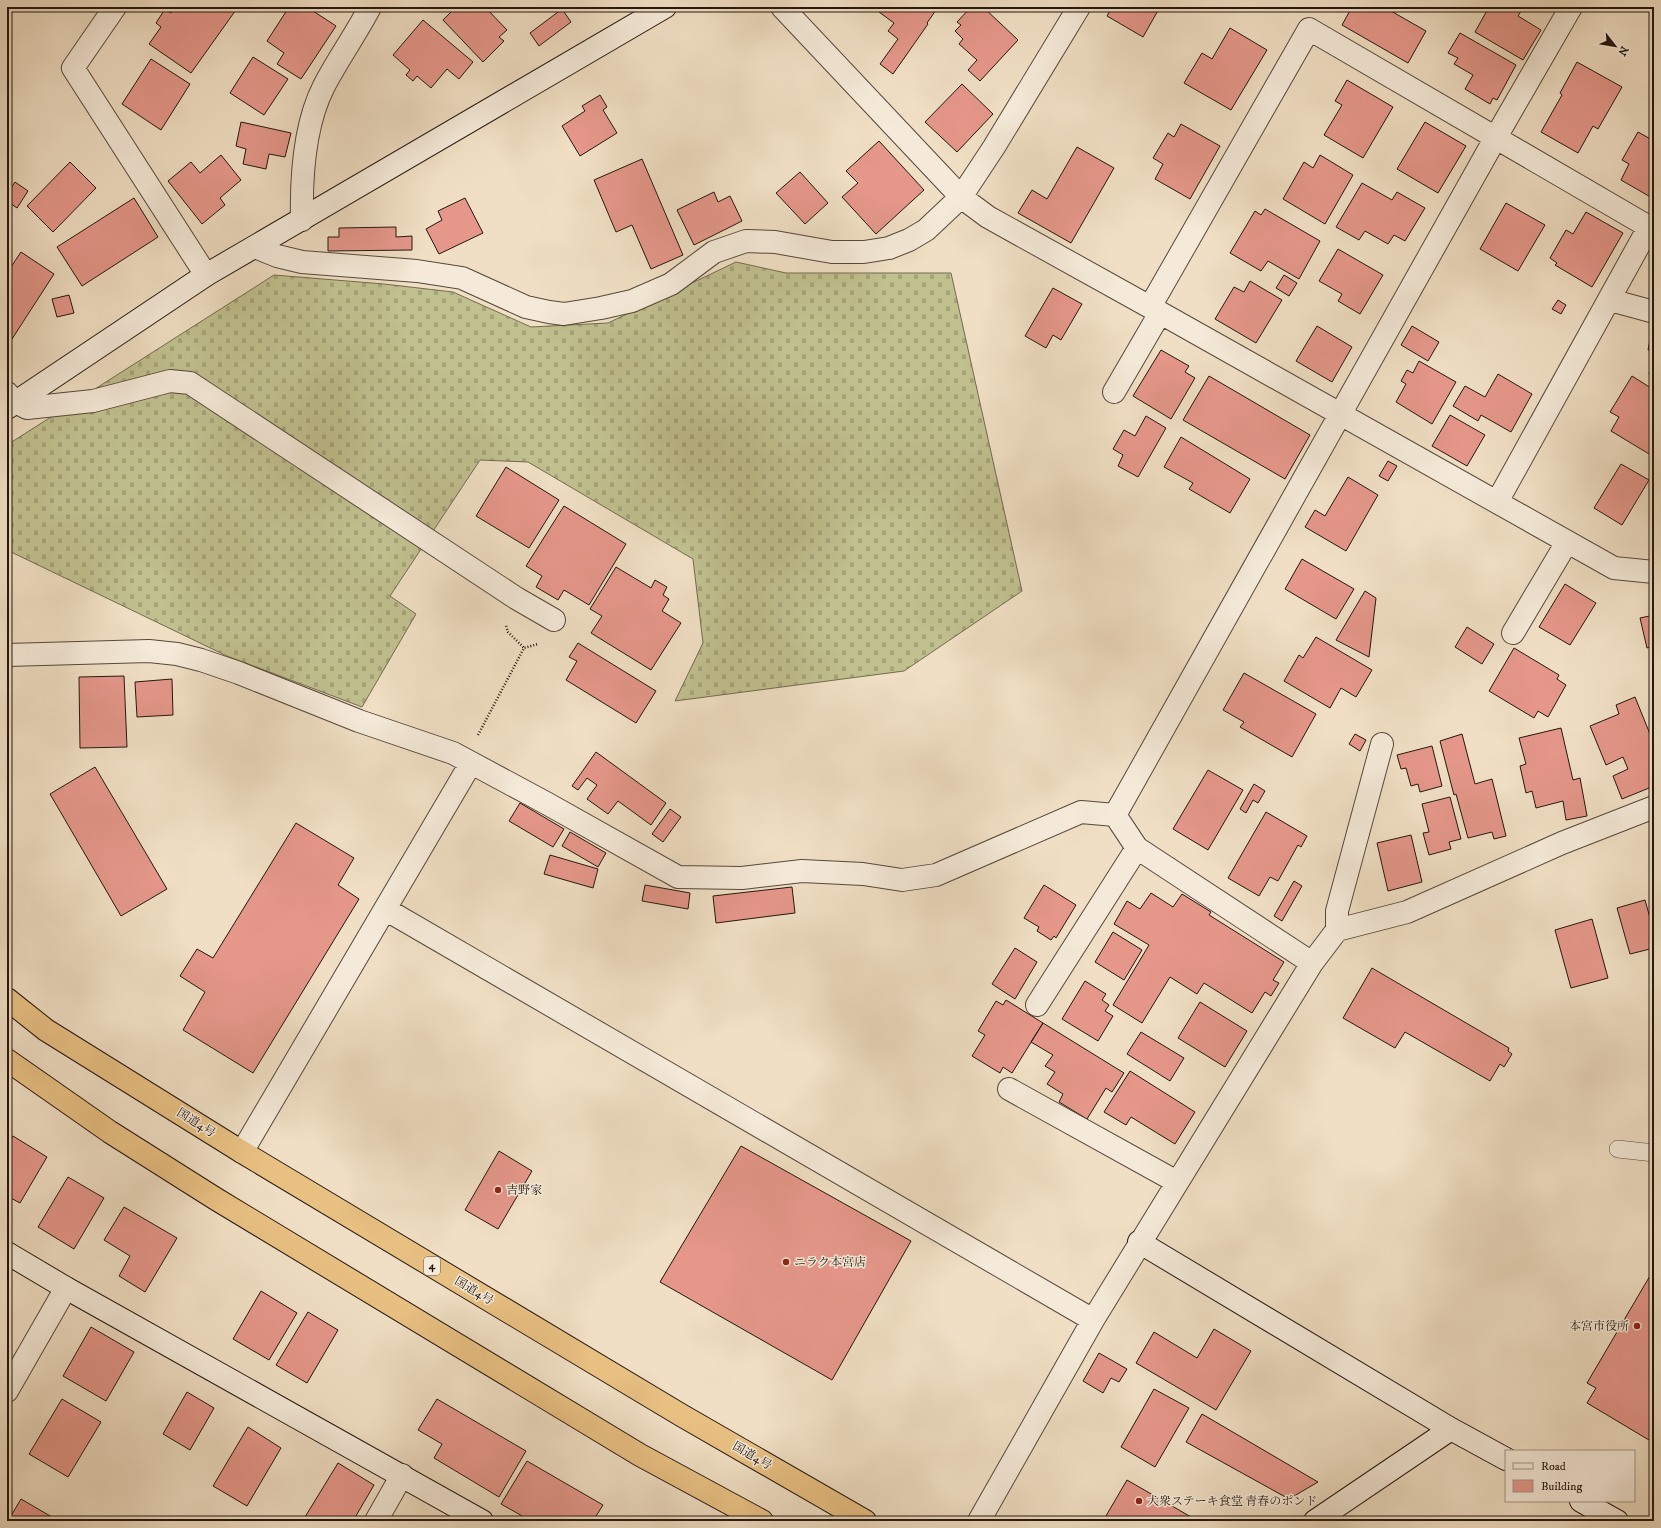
<svg xmlns="http://www.w3.org/2000/svg" width="1661" height="1528" font-family="'IM FELL DW Pica','Noto Serif JP',serif">
  <defs>
    <pattern id="cemetery-stones" width="16" height="16" patternUnits="userSpaceOnUse"><rect width="16" height="16" fill="#c1c08f"/><path d="M2 7V4a2 2 0 0 1 4 0v3zM10 15v-3a2 2 0 0 1 4 0v3z" fill="#a6a47a"/></pattern>
  </defs>
  <rect width="100%" height="100%" fill="#f0dfc4"/>
  <filter id="stains"><feTurbulence type="fractalNoise" baseFrequency=".005" numOctaves="4"/><feColorMatrix values="0 0 0 0 .2 0 0 0 0 .09 0 0 0 0 .02 0 0 0 .5 -.17"/></filter>
  <radialGradient id="worn" r=".72"><stop offset=".6" stop-color="#630" stop-opacity="0"/><stop offset="1" stop-color="#630" stop-opacity=".3"/></radialGradient>
  <path fill="url(#cemetery-stones)" stroke="#726b4f" d="M 736,262 L 786,273 L 951,273 L 1022,591 L 904,671 L 675,701 L 703,643 L 693,559 L 528,462 L 480,460 L 390,596 L 416,614 L 362,707 L 227,656 L 7,550 L 7,445 L 274,275 L 384,284 L 453,292 L 531,327 L 608,323 Z"/>
  <path fill="#e5978a" stroke="#23160f" d="M 175,7 L 238,7 L 191,73 L 149,44 L 161,27 L 156,23 L 165,9 L 171,13 Z
    M 289,7 L 307,7 L 336,26 L 301,79 L 277,64 L 284,53 L 267,41 Z
    M 456,7 L 485,7 L 507,30 L 499,37 L 504,41 L 483,62 L 443,20 Z
    M 882,7 L 938,7 L 927,23 L 928,24 L 893,74 L 880,64 L 898,39 L 888,31 L 894,23 L 879,12 Z
    M 971,7 L 983,7 L 1018,40 L 980,81 L 968,70 L 977,60 L 959,44 L 963,39 L 955,31 L 961,25 L 957,22 Z
    M 1112,7 L 1160,7 L 1143,37 L 1107,16 Z
    M 1352,7 L 1384,7 L 1426,31 L 1408,63 L 1342,25 Z
    M 1489,7 L 1522,7 L 1523,8 L 1518,16 L 1541,30 L 1523,60 L 1475,32 Z
    M 562,9 L 571,22 L 539,46 L 530,33 Z
    M 423,20 L 473,62 L 459,79 L 447,69 L 431,88 L 417,76 L 413,81 L 406,75 L 410,70 L 393,55 Z
    M 1230,28 L 1267,50 L 1231,110 L 1184,83 L 1202,53 L 1212,59 Z
    M 1460,33 L 1516,65 L 1497,100 L 1493,98 L 1490,104 L 1465,89 L 1473,75 L 1454,64 L 1458,58 L 1448,53 Z
    M 253,57 L 288,79 L 264,115 L 230,93 Z
    M 151,59 L 190,84 L 161,130 L 122,104 Z
    M 1577,62 L 1622,87 L 1598,129 L 1593,126 L 1578,153 L 1541,132 L 1562,95 L 1560,93 Z
    M 1347,80 L 1393,107 L 1363,158 L 1324,135 L 1342,105 L 1335,101 Z
    M 962,84 L 993,114 L 957,152 L 925,122 Z
    M 600,95 L 607,107 L 603,110 L 617,133 L 580,156 L 562,126 L 585,111 L 582,106 Z
    M 241,122 L 291,133 L 285,157 L 269,154 L 266,169 L 243,164 L 246,149 L 236,146 Z
    M 1425,122 L 1466,146 L 1438,193 L 1397,169 Z
    M 1181,124 L 1220,146 L 1190,199 L 1155,179 L 1163,164 L 1153,158 L 1168,133 L 1174,137 Z
    M 1638,132 L 1654,141 L 1654,199 L 1621,180 L 1629,164 L 1622,160 Z
    M 879,141 L 924,190 L 876,234 L 842,197 L 858,183 L 846,171 Z
    M 1077,147 L 1114,168 L 1071,243 L 1018,213 L 1032,190 L 1047,199 Z
    M 221,155 L 241,180 L 220,198 L 225,205 L 202,224 L 168,181 L 191,162 L 200,173 Z
    M 1320,155 L 1353,175 L 1325,224 L 1283,199 L 1304,162 L 1313,168 Z
    M 642,159 L 683,255 L 651,269 L 632,225 L 616,232 L 594,180 Z
    M 70,162 L 96,188 L 53,232 L 27,206 Z
    M 800,172 L 828,203 L 805,224 L 776,193 Z
    M 15,182 L 28,191 L 17,208 L 7,201 L 7,194 Z
    M 1362,183 L 1392,200 L 1397,192 L 1425,208 L 1405,241 L 1394,235 L 1388,244 L 1365,231 L 1359,240 L 1336,227 Z
    M 714,192 L 718,202 L 730,196 L 742,221 L 694,245 L 677,210 Z
    M 134,198 L 158,237 L 82,286 L 57,247 Z
    M 465,198 L 483,233 L 439,254 L 426,229 L 442,220 L 438,211 Z
    M 1506,203 L 1545,225 L 1518,271 L 1480,249 Z
    M 1265,209 L 1320,241 L 1299,279 L 1268,261 L 1261,271 L 1230,253 L 1255,211 L 1261,215 Z
    M 1586,212 L 1623,233 L 1592,287 L 1555,265 L 1557,263 L 1550,258 L 1566,230 L 1573,234 Z
    M 396,227 L 396,237 L 412,236 L 412,250 L 328,251 L 328,237 L 339,237 L 339,228 Z
    M 1338,249 L 1383,275 L 1360,314 L 1338,301 L 1342,294 L 1319,281 Z
    M 21,252 L 54,274 L 12,339 L 7,336 L 7,273 Z
    M 1284,275 L 1297,283 L 1289,296 L 1276,288 Z
    M 1250,281 L 1282,300 L 1256,343 L 1215,319 L 1234,287 L 1244,292 Z
    M 1053,288 L 1082,304 L 1061,340 L 1053,335 L 1046,348 L 1025,336 Z
    M 69,295 L 74,313 L 57,317 L 52,299 Z
    M 1558,300 L 1566,305 L 1561,314 L 1552,309 Z
    M 1317,326 L 1352,347 L 1332,382 L 1296,361 Z
    M 1412,326 L 1439,342 L 1428,361 L 1401,345 Z
    M 1651,334 L 1654,334 L 1654,375 L 1649,374 L 1654,351 L 1648,350 Z
    M 1161,350 L 1189,366 L 1185,372 L 1195,378 L 1171,419 L 1133,396 Z
    M 1419,361 L 1456,382 L 1432,424 L 1396,402 L 1406,384 L 1401,381 L 1407,370 L 1413,373 Z
    M 1498,374 L 1532,394 L 1511,432 L 1481,415 L 1478,421 L 1453,406 L 1465,386 L 1485,397 Z
    M 1209,376 L 1310,435 L 1285,479 L 1183,420 Z
    M 1632,376 L 1654,390 L 1654,457 L 1611,431 L 1619,417 L 1610,412 Z
    M 1450,415 L 1485,435 L 1467,466 L 1432,446 Z
    M 1146,416 L 1166,428 L 1138,477 L 1118,466 L 1123,455 L 1113,449 L 1124,430 L 1135,436 Z
    M 1181,437 L 1250,479 L 1230,513 L 1189,489 L 1193,483 L 1164,467 Z
    M 1388,461 L 1397,466 L 1388,481 L 1379,476 Z
    M 1621,464 L 1649,480 L 1622,525 L 1594,508 Z
    M 506,467 L 559,500 L 529,548 L 476,516 Z
    M 1348,477 L 1378,495 L 1346,551 L 1305,527 L 1315,510 L 1325,516 Z
    M 564,506 L 626,544 L 589,605 L 564,590 L 558,600 L 536,587 L 542,576 L 526,566 Z
    M 1302,559 L 1354,589 L 1336,619 L 1285,589 Z
    M 616,567 L 651,588 L 655,580 L 667,587 L 663,595 L 669,599 L 662,611 L 681,623 L 651,670 L 591,633 L 602,616 L 590,609 Z
    M 1565,584 L 1596,603 L 1570,645 L 1539,627 Z
    M 1365,591 L 1376,598 L 1369,657 L 1336,640 Z
    M 1654,615 L 1654,646 L 1647,648 L 1640,618 Z
    M 1467,627 L 1494,644 L 1482,664 L 1455,647 Z
    M 1316,637 L 1372,670 L 1356,697 L 1341,688 L 1330,708 L 1284,681 L 1299,655 L 1303,658 Z
    M 578,643 L 656,691 L 636,723 L 566,680 L 577,661 L 569,657 Z
    M 1514,648 L 1559,675 L 1557,679 L 1566,685 L 1548,717 L 1538,711 L 1534,718 L 1489,691 Z
    M 1244,673 L 1316,714 L 1292,757 L 1240,727 L 1244,722 L 1223,710 Z
    M 124,676 L 127,747 L 80,748 L 79,677 Z
    M 172,679 L 173,715 L 137,717 L 135,682 Z
    M 1635,697 L 1654,744 L 1654,786 L 1622,799 L 1613,776 L 1628,769 L 1623,757 L 1606,765 L 1590,726 L 1619,714 L 1616,705 Z
    M 1561,728 L 1573,780 L 1580,778 L 1587,816 L 1566,820 L 1563,801 L 1536,808 L 1532,791 L 1526,793 L 1520,766 L 1526,764 L 1519,738 Z
    M 1355,734 L 1366,740 L 1360,751 L 1349,744 Z
    M 1462,734 L 1475,784 L 1492,779 L 1506,836 L 1494,839 L 1492,832 L 1468,838 L 1456,794 L 1454,795 L 1440,741 Z
    M 1432,746 L 1442,786 L 1420,792 L 1418,784 L 1411,786 L 1406,768 L 1401,769 L 1397,755 Z
    M 596,752 L 666,803 L 651,825 L 618,801 L 608,814 L 587,799 L 597,785 L 587,778 L 578,790 L 572,786 Z
    M 95,767 L 167,889 L 121,916 L 50,794 Z
    M 1208,770 L 1243,790 L 1208,850 L 1173,829 Z
    M 1254,784 L 1265,791 L 1258,803 L 1253,800 L 1246,813 L 1240,809 Z
    M 1450,797 L 1461,839 L 1449,842 L 1451,849 L 1429,855 L 1423,833 L 1429,832 L 1422,804 Z
    M 520,803 L 564,829 L 553,847 L 509,821 Z
    M 670,809 L 681,817 L 663,842 L 652,834 Z
    M 1266,812 L 1307,836 L 1301,847 L 1298,845 L 1278,881 L 1270,877 L 1259,896 L 1228,878 Z
    M 296,823 L 354,858 L 338,885 L 359,899 L 253,1073 L 183,1030 L 205,992 L 180,976 L 197,949 L 213,958 Z
    M 570,832 L 606,853 L 598,867 L 562,846 Z
    M 1411,835 L 1422,882 L 1388,891 L 1377,843 Z
    M 550,855 L 598,869 L 593,888 L 544,874 Z
    M 1294,881 L 1302,886 L 1282,921 L 1274,916 Z
    M 645,885 L 690,893 L 688,909 L 642,901 Z
    M 1044,885 L 1076,905 L 1056,938 L 1054,936 L 1051,940 L 1037,931 L 1039,927 L 1024,918 Z
    M 792,887 L 795,913 L 716,923 L 713,896 Z
    M 1151,893 L 1173,907 L 1182,894 L 1211,912 L 1209,915 L 1284,962 L 1273,980 L 1279,983 L 1271,996 L 1265,992 L 1252,1013 L 1204,983 L 1197,994 L 1170,977 L 1142,1023 L 1113,1005 L 1149,945 L 1114,924 L 1127,901 L 1140,909 Z
    M 1645,900 L 1654,932 L 1654,948 L 1630,954 L 1617,908 Z
    M 1592,919 L 1608,978 L 1571,988 L 1555,930 Z
    M 1113,932 L 1142,950 L 1124,980 L 1095,962 Z
    M 1015,948 L 1037,962 L 1015,999 L 992,984 Z
    M 1372,968 L 1509,1048 L 1508,1051 L 1512,1054 L 1504,1067 L 1500,1064 L 1490,1081 L 1405,1032 L 1395,1048 L 1343,1018 Z
    M 1085,981 L 1106,994 L 1102,1000 L 1109,1005 L 1105,1011 L 1113,1016 L 1098,1041 L 1062,1019 Z
    M 1006,1000 L 1043,1023 L 1012,1073 L 1003,1067 L 1000,1073 L 972,1056 L 985,1035 L 978,1031 L 996,1001 L 1003,1005 Z
    M 1200,1002 L 1247,1031 L 1225,1067 L 1178,1038 Z
    M 1043,1023 L 1124,1073 L 1112,1092 L 1106,1088 L 1087,1119 L 1059,1102 L 1063,1094 L 1047,1084 L 1055,1072 L 1045,1066 L 1053,1055 L 1031,1042 Z
    M 1141,1032 L 1184,1058 L 1170,1081 L 1127,1054 Z
    M 1130,1071 L 1195,1112 L 1175,1144 L 1131,1117 L 1126,1125 L 1104,1112 Z
    M 13,1136 L 47,1157 L 20,1203 L 7,1196 L 7,1146 Z
    M 741,1146 L 911,1241 L 832,1380 L 660,1282 Z
    M 499,1151 L 532,1171 L 498,1229 L 465,1210 Z
    M 68,1177 L 104,1198 L 74,1249 L 38,1227 Z
    M 124,1207 L 177,1238 L 145,1292 L 119,1276 L 130,1256 L 104,1240 Z
    M 1654,1269 L 1654,1443 L 1587,1403 L 1596,1388 L 1587,1383 Z
    M 261,1291 L 297,1313 L 269,1360 L 233,1339 Z
    M 308,1312 L 338,1330 L 307,1383 L 276,1365 Z
    M 91,1327 L 134,1352 L 106,1401 L 63,1376 Z
    M 1214,1329 L 1251,1351 L 1216,1410 L 1136,1363 L 1154,1332 L 1197,1358 Z
    M 1099,1353 L 1127,1369 L 1119,1382 L 1111,1378 L 1103,1393 L 1083,1381 Z
    M 1154,1389 L 1189,1408 L 1155,1467 L 1121,1447 Z
    M 187,1392 L 214,1408 L 190,1450 L 163,1434 Z
    M 62,1399 L 101,1422 L 68,1477 L 29,1454 Z
    M 437,1399 L 526,1451 L 499,1497 L 434,1458 L 442,1444 L 418,1430 Z
    M 1202,1414 L 1318,1482 L 1289,1499 L 1186,1442 Z
    M 248,1427 L 281,1448 L 247,1506 L 213,1486 Z
    M 527,1461 L 603,1505 L 593,1521 L 531,1521 L 501,1504 Z
    M 338,1463 L 374,1485 L 353,1521 L 312,1521 L 305,1517 Z
    M 1127,1480 L 1198,1521 L 1103,1521 Z
    M 21,1499 L 52,1517 L 50,1521 L 8,1521 Z"/>
  <g fill="none" stroke-linecap="round" stroke-linejoin="round">
    <defs>
      <path id="lane" d="M 1618,1149 L 1654,1153"/>
      <path id="street" d="M 115,7 L 73,68 L 206,275
        M 782,7 L 961,197 L 988,217 L 1150,307 L 1309,29 L 1649,227 L 1497,502
        M 302,220 C 301,177 304,125 324,86 C 338,59 356,34 370,7
        M 255,247 L 277,256 L 302,262 L 417,271 L 462,278 L 526,307 L 549,312 L 564,314 L 601,308 L 632,301 L 671,284 L 714,252 L 746,241 L 775,242 L 832,252 L 864,252 L 889,248 L 909,240 L 926,230 L 961,197 L 994,147 L 1079,7
        M 1610,300 L 1654,312
        M 1150,307 L 1614,568 L 1654,572
        M 1114,392 L 1160,313
        M 7,393 L 15,402 L 27,408 L 93,401 L 170,381 L 190,383 L 516,598 L 554,620
        M 1513,633 L 1567,542
        M 7,655 L 149,651 L 177,654 L 201,660 L 239,673 L 359,721 L 453,753 L 546,803 L 678,877 L 742,878 L 802,871 L 863,874 L 902,880 L 936,875 L 1081,812 L 1115,815 L 1137,848 L 1312,963
        M 1115,815 L 1496,137 L 1571,7
        M 385,909 L 1093,1320
        M 1337,930 L 1337,911 L 1382,744
        M 1037,1005 L 1137,848
        M 1009,1089 L 1177,1182
        M 242,1152 L 471,763
        M 7,1391 L 66,1288
        M 376,1521 L 402,1475
        M 979,1521 L 1093,1320 L 1312,963 L 1337,930 L 1407,912 L 1562,843 L 1654,807"/>
      <path id="secondary" d="M 7,408 L 206,275 L 665,7
        M 1139,1242 L 1451,1429 L 1506,1459
        M 7,1253 L 66,1288 L 482,1521
        M 1581,1501 L 1617,1521
        M 1315,1521 L 1451,1429"/>
      <path id="highway" d="M 7,999 L 46,1030 L 242,1152 L 681,1415 L 865,1521
        M 7,1060 L 110,1132 L 216,1199 L 640,1455 L 762,1521"/>
    </defs>
    <use href="#lane" stroke="#56483c" stroke-width="18"/>
    <use href="#street" stroke="#56483c" stroke-width="24"/>
    <use href="#secondary" stroke="#23160f" stroke-width="24"/>
    <use href="#highway" stroke="#23160f" stroke-width="24"/>
    <path stroke="#23160f" stroke-width="2.5" stroke-dasharray="1 2" stroke-linecap="butt" d="M 506,626 L 508,632 L 524,648
      M 478,735 L 524,648 L 538,644"/>
    <use href="#lane" stroke="#f5ead9" stroke-width="17"/>
    <use href="#street" stroke="#f5ead9" stroke-width="22"/>
    <use href="#secondary" stroke="#f5ead9" stroke-width="22"/>
    <use href="#highway" stroke="#e8c082" stroke-width="22"/>
  </g>
  <g fill="#8f2418" stroke="#f5ead9" stroke-width="1.5">
    <circle cx="498" cy="1190" r="4"/>
    <circle cx="786" cy="1262" r="4"/>
    <circle cx="1637" cy="1326" r="4"/>
    <circle cx="1139" cy="1501" r="4"/>
  </g>
  <g text-anchor="middle" dominant-baseline="central" stroke-width="3" stroke-linejoin="round" paint-order="stroke">
    <rect fill="#f5ead9" stroke="#62564c" stroke-width="1" x="424" y="1257" width="16" height="18" rx="3"/>
    <g font-size="11" font-weight="bold" fill="#23160f">
      <text x="432" y="1266">4</text>
    </g>
    <g font-size="12" fill="#23160f" stroke="#f5ead9">
      <text transform="translate(196 1123) rotate(32)">国道4号</text>
      <text transform="translate(474 1291) rotate(31)">国道4号</text>
      <text transform="translate(752 1456) rotate(30)">国道4号</text>
    </g>
    <g font-size="12" fill="#23160f" stroke="#f5ead9" text-anchor="start">
      <text x="506" y="1190">吉野家</text>
      <text x="794" y="1262">ニラク本宮店</text>
      <text x="1629" y="1326" text-anchor="end">本宮市役所</text>
      <text x="1147" y="1501">大衆ステーキ食堂 青春のポンド</text>
    </g>
  </g>
  <rect width="1661" height="1528" fill="none" stroke="#f0dfc4" stroke-width="24"/>
  <rect x="8" y="8" width="1645" height="1512" fill="none" stroke="#23160f" stroke-width="2"/>
  <rect x="12" y="12" width="1637" height="1504" fill="none" stroke="#23160f"/>
  <rect x="1505" y="1450" width="130" height="52" fill="#f5ead9" stroke="#a19588"/>
  <rect x="1513" y="1463" width="20" height="6" fill="#f5ead9" stroke="#a19588"/>
  <text x="1541" y="1470" font-size="12" fill="#23160f">Road</text>
  <rect x="1513" y="1480" width="20" height="12" fill="#e5978a" stroke="#a19588"/>
  <text x="1541" y="1490" font-size="12" fill="#23160f">Building</text>
  <g transform="translate(1615 46) rotate(121)" stroke="#f5ead9" stroke-width="3" paint-order="stroke">
  <path d="M0-3L7 15L0 10L-7 15Z" fill="#23160f"/>
  <text y="-6" font-size="11" font-weight="bold" text-anchor="middle" fill="#23160f">N</text>
  </g>
  <rect width="100%" height="100%" filter="url(#stains)"/>
  <rect width="100%" height="100%" fill="url(#worn)"/>
</svg>
